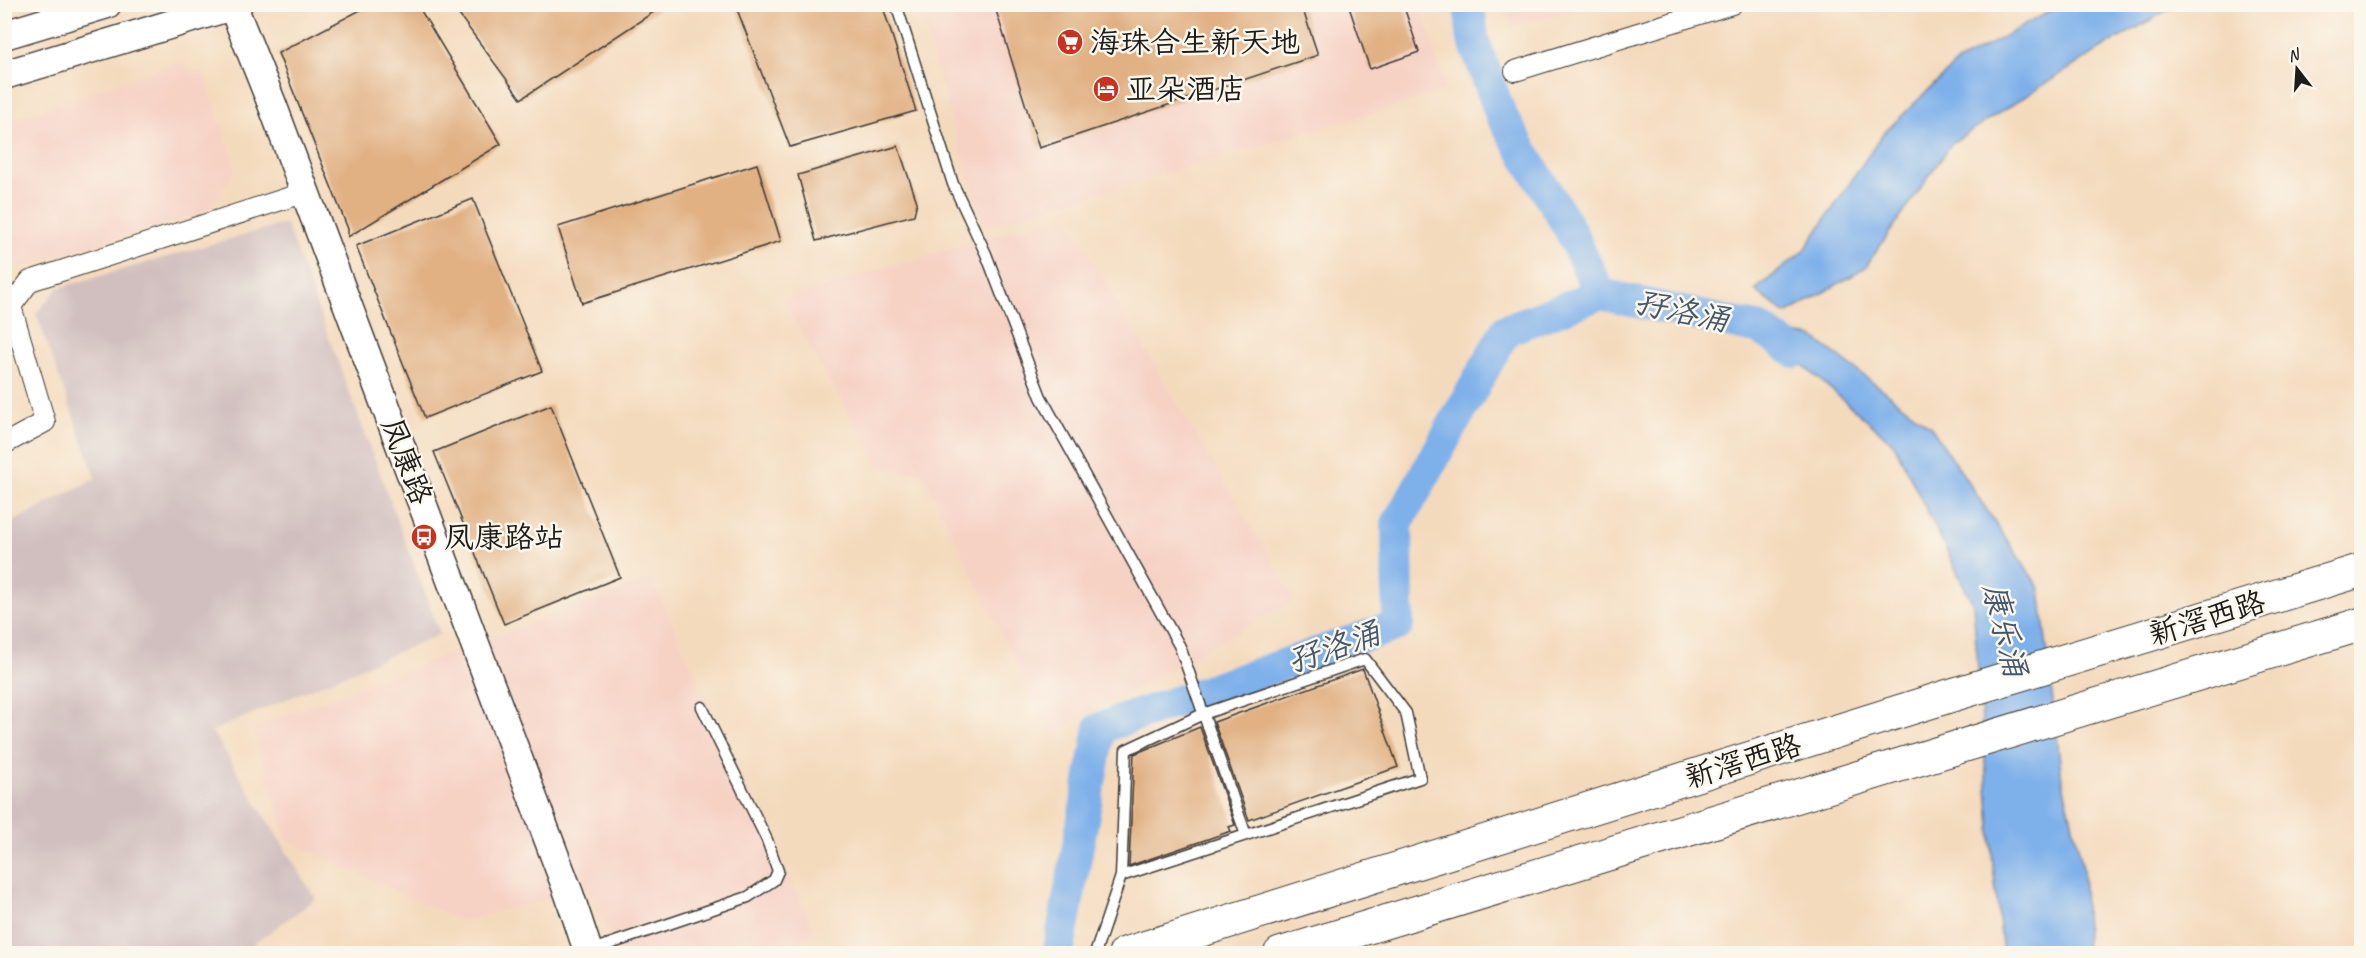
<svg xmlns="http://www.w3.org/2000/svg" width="2366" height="958" font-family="Caveat,'LXGW WenKai TC',sans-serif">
  <rect width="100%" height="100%" fill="#fbf7ec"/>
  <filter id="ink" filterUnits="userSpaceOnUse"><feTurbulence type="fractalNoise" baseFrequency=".0167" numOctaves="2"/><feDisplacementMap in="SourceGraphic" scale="12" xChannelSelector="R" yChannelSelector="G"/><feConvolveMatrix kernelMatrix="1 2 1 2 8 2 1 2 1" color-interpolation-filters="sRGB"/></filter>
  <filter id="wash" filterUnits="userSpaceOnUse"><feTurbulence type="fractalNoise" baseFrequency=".008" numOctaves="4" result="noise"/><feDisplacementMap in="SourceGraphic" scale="24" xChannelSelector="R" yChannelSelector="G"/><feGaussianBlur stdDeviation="1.35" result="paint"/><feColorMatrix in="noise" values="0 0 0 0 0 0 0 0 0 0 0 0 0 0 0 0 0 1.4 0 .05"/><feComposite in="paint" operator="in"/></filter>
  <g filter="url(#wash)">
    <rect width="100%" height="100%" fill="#f4dabd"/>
    <path fill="#f6d2c5" d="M 918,5 L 1421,5 L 1446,91 L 983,227 Z
      M 1506,5 L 1506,4 L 1596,5 L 1511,27 Z
      M 176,62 L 204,74 L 236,168 L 209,212 L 8,271 L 5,276 L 5,123 Z
      M 1065,215 L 1295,600 L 1051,735 L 923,474 L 880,467 L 782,299 Z
      M 4,377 L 14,408 L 5,414 L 4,414 Z
      M 651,578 L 816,935 L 768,953 L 617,953 L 590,888 L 461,921 L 288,841 L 252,728 Z"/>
    <path fill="#d1bfbf" d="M 286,223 L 440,634 L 212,731 L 316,899 L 240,953 L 5,953 L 5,526 L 96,478 L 36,314 L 58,288 Z"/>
    <path fill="#7eb0ea" stroke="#4d6683" stroke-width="1.5" d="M 2061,5 L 2177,5 L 2110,43 L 1953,142 L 1864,269 L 1786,314 L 1755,290 L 1804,251 L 1882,135 L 1957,62 Z
      M 1761,329 L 1813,337 L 1931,427 L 2040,589 L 2062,779 L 2083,868 L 2087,953 L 2003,953 L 1993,866 L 1973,604 L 1894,444 Z"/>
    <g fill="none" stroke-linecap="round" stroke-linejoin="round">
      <path stroke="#7eb0ea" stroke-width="32" d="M 1469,4 L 1473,39 L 1501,115 L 1570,230 L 1600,294
        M 1058,954 L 1100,728 L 1398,625 L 1397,524 L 1506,330 L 1600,294 L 1761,329 L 1795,352"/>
    </g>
    <g id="blocks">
      <path fill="#e1b083" d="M 372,4 L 417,4 L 501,144 L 348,237 L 348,229 L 278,53 Z
        M 451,4 L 666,4 L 521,99 Z
        M 735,4 L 882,4 L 916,111 L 790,147 Z
        M 994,4 L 1301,4 L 1318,55 L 1039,148 Z
        M 1348,4 L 1403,4 L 1419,52 L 1370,69 Z
        M 898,146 L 917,202 L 914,215 L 816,241 L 798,175 Z
        M 757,164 L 781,241 L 582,303 L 558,227 Z
        M 473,199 L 542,371 L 425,418 L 356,246 Z
        M 551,405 L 620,577 L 504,624 L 434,452 Z
        M 1363,669 L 1398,767 L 1249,820 L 1214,722 Z
        M 1200,727 L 1235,825 L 1229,827 L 1231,831 L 1129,866 L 1134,754 Z"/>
    </g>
  </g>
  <g filter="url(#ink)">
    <use href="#blocks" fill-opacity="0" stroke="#3c3834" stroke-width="1.5"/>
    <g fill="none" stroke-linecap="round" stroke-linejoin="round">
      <defs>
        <path id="lane" d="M 896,4 L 953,184 L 986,254 L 1041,397 L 1180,647 L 1246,835
          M 589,951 L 748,897 L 774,880 L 778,871 L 767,840 L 702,707
          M 1095,954 L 1121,876 L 1126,750 L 1203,714 L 1365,659 L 1406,713 L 1420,778 L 1121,876"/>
        <path id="street" d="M 1515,71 L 1732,4
          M 4,444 L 45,422 L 11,306 L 30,281 L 306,192"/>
        <path id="secondary" d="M 232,4 L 272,104 L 569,894 L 589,954
          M 4,35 L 107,4
          M 4,75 L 238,4"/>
        <path id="highway" d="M 1125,954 L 1949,696 L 2362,570
          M 1280,954 L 2362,624"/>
      </defs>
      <use href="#lane" stroke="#3c3834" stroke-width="13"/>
      <use href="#street" stroke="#3c3834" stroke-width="22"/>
      <use href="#secondary" stroke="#3c3834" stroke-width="31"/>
      <use href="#highway" stroke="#3c3834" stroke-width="35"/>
      <use href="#lane" stroke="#fff" stroke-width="10"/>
      <use href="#street" stroke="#fff" stroke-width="20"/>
      <use href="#secondary" stroke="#fff" stroke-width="28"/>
      <use href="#highway" stroke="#fff" stroke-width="33"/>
    </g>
  </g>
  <defs>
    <symbol id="supermarket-disc" viewBox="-11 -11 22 22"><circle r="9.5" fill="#c8321e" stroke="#fbf7ec"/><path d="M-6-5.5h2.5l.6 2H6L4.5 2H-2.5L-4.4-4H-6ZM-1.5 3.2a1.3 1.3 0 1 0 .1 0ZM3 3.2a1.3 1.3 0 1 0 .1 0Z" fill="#fff"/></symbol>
    <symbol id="hotel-disc" viewBox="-11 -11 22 22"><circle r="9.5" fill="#c8321e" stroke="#fbf7ec"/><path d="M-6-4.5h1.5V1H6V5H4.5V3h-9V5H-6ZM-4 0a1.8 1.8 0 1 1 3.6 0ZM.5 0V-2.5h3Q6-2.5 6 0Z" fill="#fff"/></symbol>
    <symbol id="bus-disc" viewBox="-11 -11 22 22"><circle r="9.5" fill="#c8321e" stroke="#fbf7ec"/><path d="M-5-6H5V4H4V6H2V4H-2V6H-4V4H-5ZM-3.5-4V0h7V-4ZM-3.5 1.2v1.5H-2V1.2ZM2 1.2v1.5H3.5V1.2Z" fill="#fff"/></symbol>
  </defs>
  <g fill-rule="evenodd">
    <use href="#supermarket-disc" x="1055" y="27" width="30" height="30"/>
    <use href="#hotel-disc" x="1091" y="74" width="30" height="30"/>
    <use href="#bus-disc" x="409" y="522" width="30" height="30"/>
  </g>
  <g text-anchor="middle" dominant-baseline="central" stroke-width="5" stroke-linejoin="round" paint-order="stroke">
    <g font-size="30" fill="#1c1c1c" stroke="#fbf7ec" text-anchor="start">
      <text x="1090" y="42">海珠合生新天地</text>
      <text x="1126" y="89">亚朵酒店</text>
      <text x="444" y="537">凤康路站</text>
    </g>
    <g font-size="30" fill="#1c1c1c" stroke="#fbf7ec">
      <text transform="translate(407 461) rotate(69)">凤康路</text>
      <text transform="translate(2207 618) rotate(-17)">新滘西路</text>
      <text transform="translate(1743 761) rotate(-17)">新滘西路</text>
    </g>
    <g font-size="32" font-style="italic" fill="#43576e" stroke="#fbf7ec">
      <text transform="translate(1682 311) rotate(12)">孖洛涌</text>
      <text transform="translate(2005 630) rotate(76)">康乐涌</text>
      <text transform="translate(1334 647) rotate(-19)">孖洛涌</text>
    </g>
  </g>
  <rect width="2366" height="958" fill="none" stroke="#fbf7ec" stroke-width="24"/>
  <g transform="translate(2297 69) rotate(343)" stroke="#fbf7ec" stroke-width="4.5" paint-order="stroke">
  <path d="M0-4.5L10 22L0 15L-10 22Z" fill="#1c1c1c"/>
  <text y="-9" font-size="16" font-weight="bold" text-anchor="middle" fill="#1c1c1c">N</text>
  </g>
</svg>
